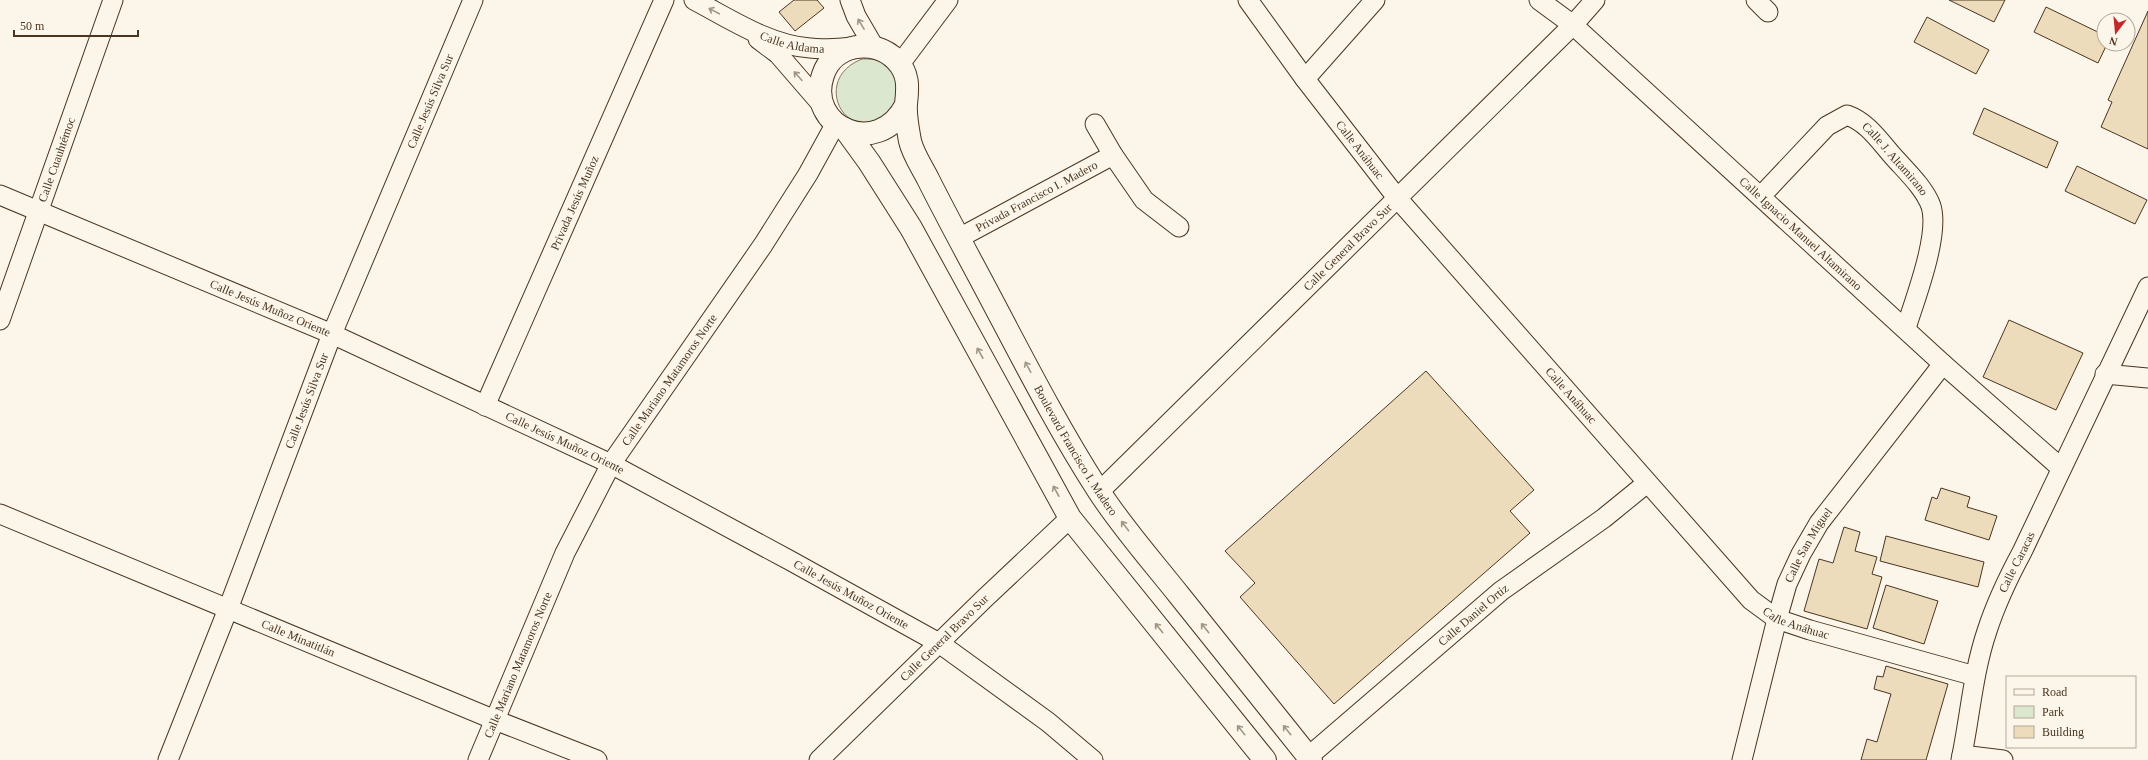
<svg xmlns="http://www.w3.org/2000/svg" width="2148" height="760" font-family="'Times New Roman',serif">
  <rect width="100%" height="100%" fill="#fbf6e9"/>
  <path fill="#dce7d0" stroke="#887966" d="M 862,59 C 888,58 892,67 901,89 L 887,117 C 882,119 875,122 869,123 C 837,128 818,76 862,59 Z"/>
  <path fill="#ecdcbc" stroke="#4a3520" d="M 794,0 L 817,0 L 824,8 L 795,31 L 779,12 Z
    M 1949,0 L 2005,0 L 1994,22 Z
    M 2046,7 L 2104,35 L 2104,44 L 2107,44 L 2098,63 L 2034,32 Z
    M 2148,11 L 2148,149 L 2101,127 L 2112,102 L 2108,100 Z
    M 1927,17 L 1989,50 L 1976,74 L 1914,42 Z
    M 1984,108 L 2058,142 L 2047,168 L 1973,134 Z
    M 2077,166 L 2147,200 L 2135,224 L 2065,191 Z
    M 2009,320 L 2083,353 L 2056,410 L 1983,377 Z
    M 1426,371 L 1534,490 L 1510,511 L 1530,533 L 1334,704 L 1240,597 L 1255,583 L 1225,551 Z
    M 1941,488 L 1970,497 L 1967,507 L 1997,516 L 1989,540 L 1925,520 L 1932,497 L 1937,499 Z
    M 1844,527 L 1860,532 L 1855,551 L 1877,557 L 1872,574 L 1882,577 L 1867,629 L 1804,611 L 1819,559 L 1833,563 Z
    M 1886,536 L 1984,562 L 1978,587 L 1880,561 Z
    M 1886,585 L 1938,601 L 1924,644 L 1873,628 Z
    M 1886,666 L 1948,684 L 1926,760 L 1861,760 L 1867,739 L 1877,742 L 1891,694 L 1874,689 L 1877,676 L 1883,677 Z"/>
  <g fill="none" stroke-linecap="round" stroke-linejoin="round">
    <defs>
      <g id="minor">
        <path id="s1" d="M 694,0 C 730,19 769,45 810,48 C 824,50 839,48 853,47"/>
        <path d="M 850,0 L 856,16 L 874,47"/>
        <path id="s2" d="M 1248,0 L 1305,79 L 1398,199 L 1751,600 L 1777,619 L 1810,630 L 1975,676"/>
        <path id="s3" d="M 1539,0 L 1573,25 L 1943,364 L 2061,468"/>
        <path d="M 1756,0 L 1768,12"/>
        <path d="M 758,39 L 778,54 L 823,106"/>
        <path d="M 900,64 L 948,0"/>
        <path d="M 1305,79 L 1375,0"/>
        <path d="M 1095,124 L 1113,155 L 1144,200 L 1179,227"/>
        <path id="s4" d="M 0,195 L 332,334 L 611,464 L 791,561 L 939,643 L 1048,722 L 1093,760"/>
        <path id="s5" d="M 1761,196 L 1827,126 L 1847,115 C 1867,122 1879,140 1892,155 C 1905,170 1924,187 1931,206 C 1940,235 1915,299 1906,328"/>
        <path id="s6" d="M 959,238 L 1113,155"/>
        <path id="s7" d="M 0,320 L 113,0"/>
        <path d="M 2105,374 L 2148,378"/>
        <path id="s8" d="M 485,406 L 664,0"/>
        <path id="s9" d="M 1099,492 L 1573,25 L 1595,0"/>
        <path id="s10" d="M 0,514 L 495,720 L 597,760"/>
        <path d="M 1962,755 L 2003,760"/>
        <path id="s11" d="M 1308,757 L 1501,591 L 1604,518 L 1647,483"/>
        <path id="s12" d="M 168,760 L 228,609 L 332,334 L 473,0"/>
        <path id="s13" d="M 478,760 L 565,553 L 611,464 L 763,245 L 808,174 L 836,123"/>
        <path id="s14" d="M 819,760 L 984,599 L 1070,518"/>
        <path id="s15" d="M 1742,760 L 1777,619 L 1787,584 L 1801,554 L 1819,523 L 1943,364"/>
        <path id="s16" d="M 1961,760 C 1970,717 1973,672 1987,631 C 1996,603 2008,578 2022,552 L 2148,287"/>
      </g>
      <g id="major">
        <path id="s17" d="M 906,105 C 878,160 805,127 823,75 C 833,44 874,37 896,60 C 909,73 908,87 906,104 C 905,115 908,130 910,141 C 913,154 922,167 928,179 C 942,207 957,235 972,263 C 1013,339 1051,417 1098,490 C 1121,526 1152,561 1179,595 C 1223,650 1267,705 1311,760"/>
        <path d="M 845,129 L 869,162 L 911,228 L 1070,518 L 1265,760"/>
      </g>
    </defs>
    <use href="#minor" stroke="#4a3520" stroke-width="21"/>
    <use href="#major" stroke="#4a3520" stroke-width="24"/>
    <use href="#minor" stroke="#fbf6e9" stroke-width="19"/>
    <use href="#major" stroke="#fbf6e9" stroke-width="22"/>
  </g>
  <defs><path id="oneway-shaft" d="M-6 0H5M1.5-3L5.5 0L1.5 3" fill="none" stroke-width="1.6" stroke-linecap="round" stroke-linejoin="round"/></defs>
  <g stroke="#a29684">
    <use href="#oneway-shaft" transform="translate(714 11) rotate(-152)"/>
    <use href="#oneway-shaft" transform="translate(861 24) rotate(-121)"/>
    <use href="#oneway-shaft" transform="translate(798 76) rotate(-132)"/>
    <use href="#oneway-shaft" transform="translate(980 353) rotate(-119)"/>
    <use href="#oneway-shaft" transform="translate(1028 367) rotate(-118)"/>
    <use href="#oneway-shaft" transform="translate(1056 491) rotate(-119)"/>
    <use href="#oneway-shaft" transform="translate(1125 526) rotate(-127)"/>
    <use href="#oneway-shaft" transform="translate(1159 628) rotate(-129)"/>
    <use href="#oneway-shaft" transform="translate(1205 628) rotate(-129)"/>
    <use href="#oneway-shaft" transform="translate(1241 730) rotate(-129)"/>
    <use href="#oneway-shaft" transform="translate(1287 730) rotate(-129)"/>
  </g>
  <g text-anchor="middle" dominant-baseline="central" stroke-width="3" stroke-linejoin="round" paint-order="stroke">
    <g font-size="12" fill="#4a3520" stroke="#fbf6e9">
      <text stroke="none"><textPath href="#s1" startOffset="108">Calle Aldama</textPath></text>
      <text stroke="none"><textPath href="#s12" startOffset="709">Calle Jesús Silva Sur</textPath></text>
      <text stroke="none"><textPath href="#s2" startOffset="187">Calle Anáhuac</textPath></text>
      <text stroke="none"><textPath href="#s7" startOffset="170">Calle Cuauhtémoc</textPath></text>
      <text stroke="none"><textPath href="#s5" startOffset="185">Calle J. Altamirano</textPath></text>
      <text stroke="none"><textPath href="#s6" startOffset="88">Privada Francisco I. Madero</textPath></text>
      <text stroke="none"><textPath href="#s8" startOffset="222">Privada Jesús Muñoz</textPath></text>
      <text stroke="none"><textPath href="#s3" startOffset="351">Calle Ignacio Manuel Altamirano</textPath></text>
      <text stroke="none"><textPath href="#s9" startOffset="349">Calle General Bravo Sur</textPath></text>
      <text stroke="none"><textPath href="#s4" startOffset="293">Calle Jesús Muñoz Oriente</textPath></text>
      <text stroke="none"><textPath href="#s13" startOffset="427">Calle Mariano Matamoros Norte</textPath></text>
      <text stroke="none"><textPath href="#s2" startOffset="511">Calle Anáhuac</textPath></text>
      <text stroke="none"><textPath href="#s12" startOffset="385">Calle Jesús Silva Sur</textPath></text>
      <text stroke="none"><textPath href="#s4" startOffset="617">Calle Jesús Muñoz Oriente</textPath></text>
      <text stroke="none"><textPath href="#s17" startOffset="662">Boulevard Francisco I. Madero</textPath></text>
      <text stroke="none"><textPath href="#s15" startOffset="226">Calle San Miguel</textPath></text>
      <text stroke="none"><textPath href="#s16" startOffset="207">Calle Caracas</textPath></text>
      <text stroke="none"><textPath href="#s4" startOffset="941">Calle Jesús Muñoz Oriente</textPath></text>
      <text stroke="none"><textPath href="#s11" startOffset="218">Calle Daniel Ortiz</textPath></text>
      <text stroke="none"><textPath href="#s2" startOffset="835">Calle Anáhuac</textPath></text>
      <text stroke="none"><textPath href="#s10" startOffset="323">Calle Minatitlán</textPath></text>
      <text stroke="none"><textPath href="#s14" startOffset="175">Calle General Bravo Sur</textPath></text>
      <text stroke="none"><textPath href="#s13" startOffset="103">Calle Mariano Matamoros Norte</textPath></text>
    </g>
  </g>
  <rect x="2006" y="676" width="130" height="72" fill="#fbf6e9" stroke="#b4a999"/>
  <rect x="2014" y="689" width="20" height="6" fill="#fbf6e9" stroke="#b4a999"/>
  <text x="2042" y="696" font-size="12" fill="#4a3520">Road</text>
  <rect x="2014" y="706" width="20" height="12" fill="#dce7d0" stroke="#b4a999"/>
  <text x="2042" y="716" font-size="12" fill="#4a3520">Park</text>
  <rect x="2014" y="726" width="20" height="12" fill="#ecdcbc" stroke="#b4a999"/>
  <text x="2042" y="736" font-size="12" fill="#4a3520">Building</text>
  <g transform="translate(2116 32) rotate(196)"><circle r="19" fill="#fbf6e9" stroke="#b4a999"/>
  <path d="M0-3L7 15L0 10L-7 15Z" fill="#c62828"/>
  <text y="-6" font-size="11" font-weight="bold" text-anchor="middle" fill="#4a3520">N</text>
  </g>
  <path d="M14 30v6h124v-6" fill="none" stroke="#4a3520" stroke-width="2"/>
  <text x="20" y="30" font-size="12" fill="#4a3520" stroke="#fbf6e9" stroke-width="3" paint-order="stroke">50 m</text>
</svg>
